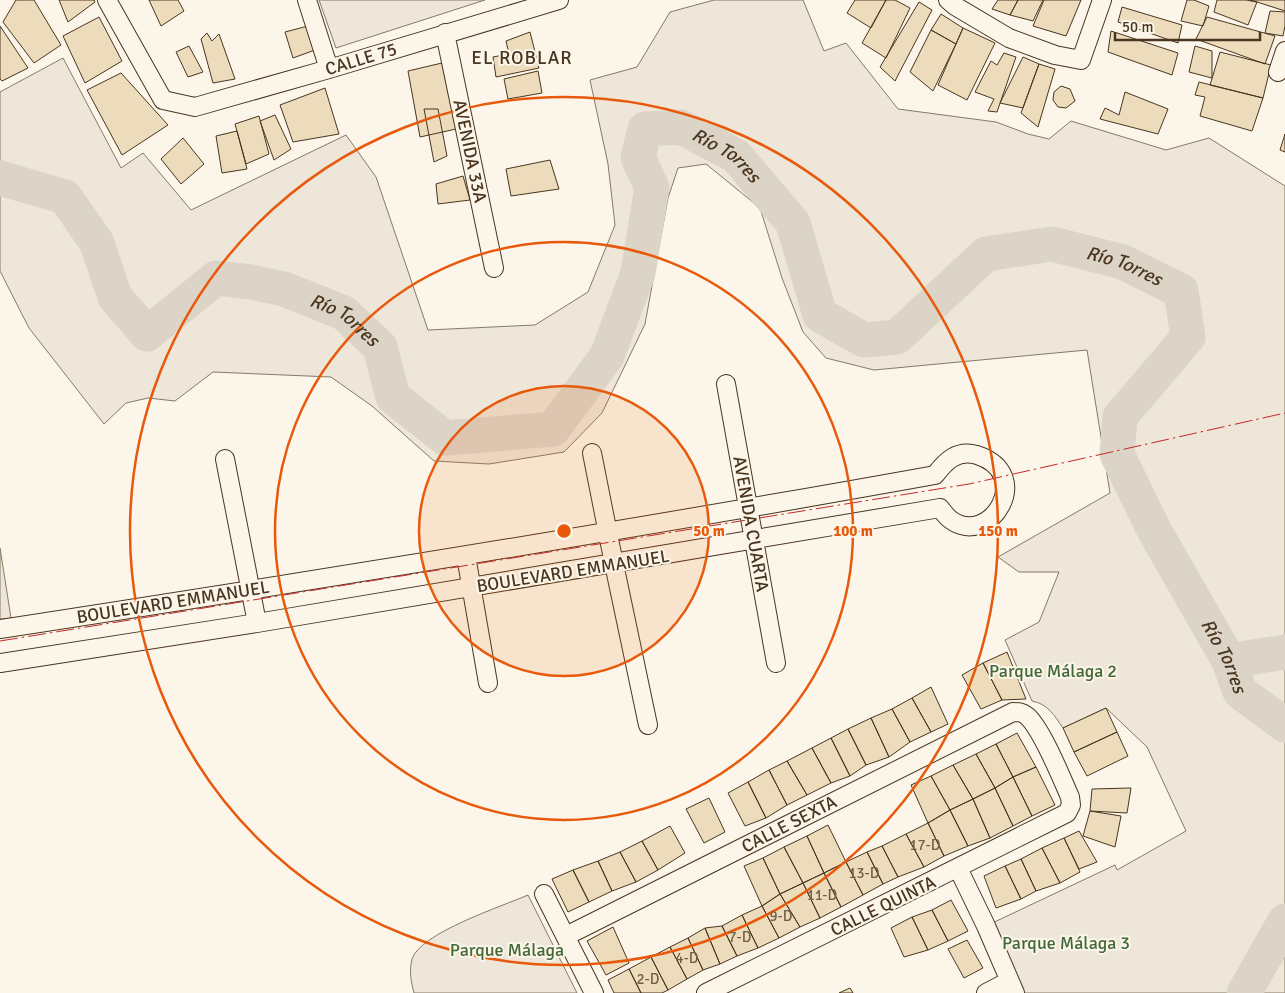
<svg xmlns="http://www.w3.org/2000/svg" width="1285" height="993" font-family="Signika,sans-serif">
  <rect width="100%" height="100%" fill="#fbf6e9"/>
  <path fill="#ede6d9" stroke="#887966" d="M 319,0 L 485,0 L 336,48 Z
    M 714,0 L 803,0 L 824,51 L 846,43 L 898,109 L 996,122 L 1028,134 L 1049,139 L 1071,121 L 1166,150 L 1209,138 L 1285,186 L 1285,993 L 1015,993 L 986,926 L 1115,865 L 1117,870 L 1186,831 L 1147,747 L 1106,708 L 1063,728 C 1054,715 1048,704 1032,701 L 1005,640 L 1039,622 L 1059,572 L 1019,572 L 998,557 L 1110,493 L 1087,350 L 874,370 L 826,358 L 803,332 L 782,278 L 760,208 L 706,164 L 678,168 L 668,198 L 645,324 L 602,413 L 564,452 L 489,464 L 434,461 L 372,406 L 331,377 L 213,372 L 175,401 L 148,398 L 126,403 L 104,424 L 29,328 L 0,271 L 0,92 L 63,58 L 121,168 L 143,153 L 191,210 L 346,135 L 376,177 L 428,330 L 535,325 L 588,292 L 615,225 L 608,164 L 590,80 L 637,67 L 670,12 Z
    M 0,548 L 11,618 L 0,619 Z
    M 528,895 L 577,993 L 414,993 C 411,982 409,971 412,959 C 420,933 503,906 528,895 Z"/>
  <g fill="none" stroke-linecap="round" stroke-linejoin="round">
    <g stroke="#dcd4c6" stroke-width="35">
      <path id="s1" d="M 0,178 L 65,197 L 97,243 L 115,297 L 147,334 L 216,278 L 251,282 L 284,289 L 344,313 L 380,347 L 393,397 L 445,438 L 553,429 L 607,356 L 638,273 L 652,188 L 638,157 L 645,129 L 681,127 L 736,156 L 793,223 L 820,315 L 864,340 L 897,337 L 986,254 L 1052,244 L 1123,262 L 1181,291 L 1188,337 L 1120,417 L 1117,454 L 1154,530 L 1229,661 L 1240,692 L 1285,725"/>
      <path d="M 1229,661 L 1285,652"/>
      <path d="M 1244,993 L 1285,921"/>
    </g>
  </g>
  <path fill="#ecdcbc" stroke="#4a3520" d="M 16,0 L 34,0 L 61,45 L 34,63 L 3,22 Z
    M 59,0 L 94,0 L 95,2 L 68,22 Z
    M 149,0 L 178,0 L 184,11 L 161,26 Z
    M 855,0 L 886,0 L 871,28 L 847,13 Z
    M 886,0 L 895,0 L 910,8 L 886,58 L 862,43 Z
    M 998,0 L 1018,0 L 1010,15 L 992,9 Z
    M 1018,0 L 1043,0 L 1033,21 L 1010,15 Z
    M 1044,0 L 1081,0 L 1066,36 L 1033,26 Z
    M 1187,0 L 1194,0 L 1209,6 L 1203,26 L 1181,21 Z
    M 1217,0 L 1246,0 L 1257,2 L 1248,25 L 1214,12 Z
    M 1250,0 L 1285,0 L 1285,11 L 1257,2 Z
    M 919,2 L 932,10 L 895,81 L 880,67 Z
    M 1122,7 L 1182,25 L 1178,43 L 1118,22 Z
    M 1270,11 L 1285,12 L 1285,26 L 1283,36 L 1265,33 Z
    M 941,14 L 963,28 L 956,44 L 931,30 Z
    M 99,17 L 122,61 L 85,83 L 63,36 Z
    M 1207,17 L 1275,36 L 1265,64 L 1196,39 Z
    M 0,26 L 28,68 L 2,81 L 0,79 Z
    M 308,26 L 315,50 L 293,58 L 285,32 Z
    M 963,28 L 995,43 L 967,100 L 938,85 Z
    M 931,30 L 956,44 L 933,91 L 910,72 Z
    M 1111,31 L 1178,53 L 1172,75 L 1108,52 Z
    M 530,32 L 539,68 L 496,77 L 493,57 L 509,54 L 506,41 Z
    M 207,33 L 212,41 L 219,34 L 235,79 L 213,83 L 201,39 Z
    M 189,46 L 203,72 L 188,77 L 176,52 Z
    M 1195,46 L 1212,51 L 1212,78 L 1189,72 Z
    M 1220,52 L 1271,65 L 1263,98 L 1210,85 Z
    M 1004,53 L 1016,57 L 997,112 L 988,111 L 994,99 L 975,92 L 991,61 L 997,65 Z
    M 1023,57 L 1039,64 L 1023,108 L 1000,103 Z
    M 442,63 L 456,129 L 420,137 L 408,71 Z
    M 1039,64 L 1055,69 L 1038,127 L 1021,113 Z
    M 538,71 L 542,93 L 508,99 L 504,79 Z
    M 121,73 L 168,125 L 122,155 L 87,90 Z
    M 1199,82 L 1263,98 L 1252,131 L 1200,116 L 1205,97 L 1195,95 Z
    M 1061,86 L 1070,89 L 1075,101 L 1066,108 L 1058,107 L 1053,100 L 1054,92 Z
    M 325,88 L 339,134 L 293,142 L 280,105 Z
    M 1125,92 L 1168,109 L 1158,134 L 1100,119 L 1105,108 L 1119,115 Z
    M 424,109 L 438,109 L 447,156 L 434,162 Z
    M 275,115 L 291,149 L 274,160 L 260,121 Z
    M 259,116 L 269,154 L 246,164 L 235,124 Z
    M 237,131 L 247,169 L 222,173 L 216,136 Z
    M 1285,134 L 1285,152 L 1280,150 Z
    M 183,138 L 204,164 L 181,184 L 161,159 Z
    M 550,160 L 559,189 L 511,196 L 506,169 Z
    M 463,176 L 470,200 L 438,204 L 436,184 Z
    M 1007,652 L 1026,699 L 1002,700 L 983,663 Z
    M 983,663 L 1002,700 L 981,709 L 962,675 Z
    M 931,687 L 948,724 L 931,732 L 912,698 Z
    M 912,698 L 931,732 L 910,742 L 892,709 Z
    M 1106,708 L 1117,732 L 1074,752 L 1063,728 Z
    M 892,709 L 910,742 L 889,757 L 871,718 Z
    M 871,718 L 889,757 L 866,765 L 848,729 Z
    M 848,729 L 866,765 L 850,776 L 831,738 Z
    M 1117,732 L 1128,756 L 1087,776 L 1074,752 Z
    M 1017,733 L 1036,767 L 1013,777 L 996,744 Z
    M 831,738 L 850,776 L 831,783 L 812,748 Z
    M 996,744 L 1013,777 L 995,788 L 976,754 Z
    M 812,748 L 831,783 L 807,795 L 787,761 Z
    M 976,754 L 995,788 L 973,799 L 953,765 Z
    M 787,761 L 807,795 L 787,805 L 769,770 Z
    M 953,765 L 973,799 L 950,810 L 931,776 Z
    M 1036,767 L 1055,805 L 1032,816 L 1013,777 Z
    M 769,770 L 787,805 L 766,818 L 748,782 Z
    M 931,776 L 950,810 L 928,823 L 911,785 Z
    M 1013,777 L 1032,816 L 1013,826 L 995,788 Z
    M 748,782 L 766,818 L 745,826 L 728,793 Z
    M 995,788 L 1013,826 L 990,838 L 973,799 Z
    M 1131,788 L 1127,813 L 1090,811 L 1092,789 Z
    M 709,798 L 725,832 L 704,843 L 686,809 Z
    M 973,799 L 990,838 L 968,846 L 950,810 Z
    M 950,810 L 968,846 L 944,856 L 928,823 Z
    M 1090,811 L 1121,816 L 1115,847 L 1083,836 Z
    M 928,823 L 944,856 L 924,867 L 906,834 Z
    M 828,825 L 846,862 L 824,873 L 807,836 Z
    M 670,826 L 685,853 L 658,870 L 642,841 Z
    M 1079,831 L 1097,862 L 1079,869 L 1064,838 Z
    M 906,834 L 924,867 L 898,877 L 882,846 Z
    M 807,836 L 824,873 L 803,883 L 784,847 Z
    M 1064,838 L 1080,872 L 1060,883 L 1042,848 Z
    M 642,841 L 658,870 L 636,882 L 620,852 Z
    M 882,846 L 898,877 L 883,884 L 867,852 Z
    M 784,847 L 803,883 L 780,894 L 763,858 Z
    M 1042,848 L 1060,883 L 1036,891 L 1021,859 Z
    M 620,852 L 636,882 L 612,891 L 598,861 Z
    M 867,852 L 883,884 L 863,895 L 846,862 Z
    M 763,858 L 780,894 L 762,906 L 744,866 Z
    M 1021,859 L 1036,891 L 1021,899 L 1005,866 Z
    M 598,861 L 612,891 L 589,902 L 573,870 Z
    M 846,862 L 863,895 L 841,907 L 824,873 Z
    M 1005,866 L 1021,899 L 996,908 L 984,876 Z
    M 573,870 L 589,902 L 568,912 L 552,879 Z
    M 824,873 L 841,907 L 820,918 L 803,883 Z
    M 803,883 L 820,918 L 800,927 L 780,894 Z
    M 780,894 L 800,927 L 779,938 L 762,906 Z
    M 951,900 L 968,931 L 948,941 L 932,910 Z
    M 762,906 L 779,938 L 758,948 L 742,915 Z
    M 932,910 L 948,941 L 928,950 L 912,917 Z
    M 742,915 L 758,948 L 737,956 L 722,926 Z
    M 912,917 L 928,950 L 904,957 L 891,928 Z
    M 722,926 L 737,956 L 720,964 L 705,928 Z
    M 613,927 L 629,963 L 606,975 L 587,941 Z
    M 705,928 L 720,964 L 703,970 L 688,938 Z
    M 688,938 L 703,970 L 687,979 L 670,947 Z
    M 967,940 L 983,968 L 964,978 L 948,949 Z
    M 670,947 L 687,979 L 668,990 L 651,957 Z
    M 651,957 L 668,990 L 662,993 L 641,993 L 629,969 Z
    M 629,969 L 641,993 L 614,993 L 608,980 Z
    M 850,988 L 853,993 L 839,993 Z"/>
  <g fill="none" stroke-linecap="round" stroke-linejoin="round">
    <defs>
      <path id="minor" d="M 107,0 L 163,100 L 195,107 L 329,69 L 559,0
        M 307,0 L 329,69
        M 948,0 L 955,6 L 1009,38 L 1055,55 L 1081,60 L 1102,0
        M 445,33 L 494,268
        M 1278,72 L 1285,51
        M 726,384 L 776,663
        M 592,453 L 614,564 L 648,725
        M 225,459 L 257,623
        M 466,556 L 488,683
        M 0,629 C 312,581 624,531 935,475 C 946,461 957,449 977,455 C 1036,474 990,548 951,520 C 947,517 943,512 940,508 L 257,623 L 0,663
        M 958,868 L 986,926 L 1015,993
        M 544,894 L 594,993
        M 566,936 L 1013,712 C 1019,712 1022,712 1027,716 C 1042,729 1061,777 1070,797 L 1071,805 L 1067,813 L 706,993
        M 986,993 L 1009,981"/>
    </defs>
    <use href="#minor" stroke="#4a3520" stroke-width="20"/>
    <use href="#minor" stroke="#fbf6e9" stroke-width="18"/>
    <path stroke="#c62828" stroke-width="1" stroke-dasharray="18 4 2.5 4" stroke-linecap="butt" d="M 0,641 L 969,484 L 1285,413"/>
  </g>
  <circle cx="564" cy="531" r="145" fill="#e8590c" fill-opacity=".12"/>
  <g fill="none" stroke="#e8590c" stroke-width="2.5">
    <circle cx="564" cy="531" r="145"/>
    <circle cx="564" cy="531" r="289"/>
    <circle cx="564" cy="531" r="434"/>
  </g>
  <g text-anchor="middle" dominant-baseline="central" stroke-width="4" stroke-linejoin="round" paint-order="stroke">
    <g font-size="15" fill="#725f47">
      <text x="925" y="845">17-D</text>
      <text x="864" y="873">13-D</text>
      <text x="822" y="895">11-D</text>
      <text x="781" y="916">9-D</text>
      <text x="740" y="937">7-D</text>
      <text x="687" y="958">4-D</text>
      <text x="648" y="979">2-D</text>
    </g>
    <g font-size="18" fill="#4a3520" stroke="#fbf6e9">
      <text transform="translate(361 59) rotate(-17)">CALLE 75</text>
      <text transform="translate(470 151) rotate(78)">AVENIDA 33A</text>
      <text transform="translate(751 524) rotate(80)">AVENIDA CUARTA</text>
      <text transform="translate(573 571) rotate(-9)">BOULEVARD EMMANUEL</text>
      <text transform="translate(173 602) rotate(-9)">BOULEVARD EMMANUEL</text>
      <text transform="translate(789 824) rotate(-27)">CALLE SEXTA</text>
      <text transform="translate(883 906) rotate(-26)">CALLE QUINTA</text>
    </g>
    <g font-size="18" fill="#436837" stroke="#fbf6e9">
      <text x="1053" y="671">Parque Málaga 2</text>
      <text x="1066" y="943">Parque Málaga 3</text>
      <text x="507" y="950">Parque Málaga</text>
    </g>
    <g font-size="19" letter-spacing="1" fill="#4a3520" stroke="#fbf6e9">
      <text x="522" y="58">EL ROBLAR</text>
    </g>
    <g font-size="19" font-style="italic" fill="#4a3520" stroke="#fbf6e9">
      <text stroke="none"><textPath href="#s1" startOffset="1146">Río Torres</textPath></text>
      <text stroke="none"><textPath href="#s1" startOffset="1686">Río Torres</textPath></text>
      <text stroke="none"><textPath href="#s1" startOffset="456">Río Torres</textPath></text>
      <text stroke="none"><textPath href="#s1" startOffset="2166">Río Torres</textPath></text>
    </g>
  </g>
  <circle cx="564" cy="531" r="8" fill="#e8590c" stroke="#fbf6e9" stroke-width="2.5"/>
  <g font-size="15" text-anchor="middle" font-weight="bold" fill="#e8590c" stroke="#fbf6e9" stroke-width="4" stroke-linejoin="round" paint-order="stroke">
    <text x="709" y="536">50 m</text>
    <text x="853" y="536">100 m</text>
    <text x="998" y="536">150 m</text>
  </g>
  <path d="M1115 32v8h145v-8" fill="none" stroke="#4a3520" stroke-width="2.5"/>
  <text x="1122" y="32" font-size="15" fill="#4a3520" stroke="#fbf6e9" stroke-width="4" paint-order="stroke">50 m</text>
</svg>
